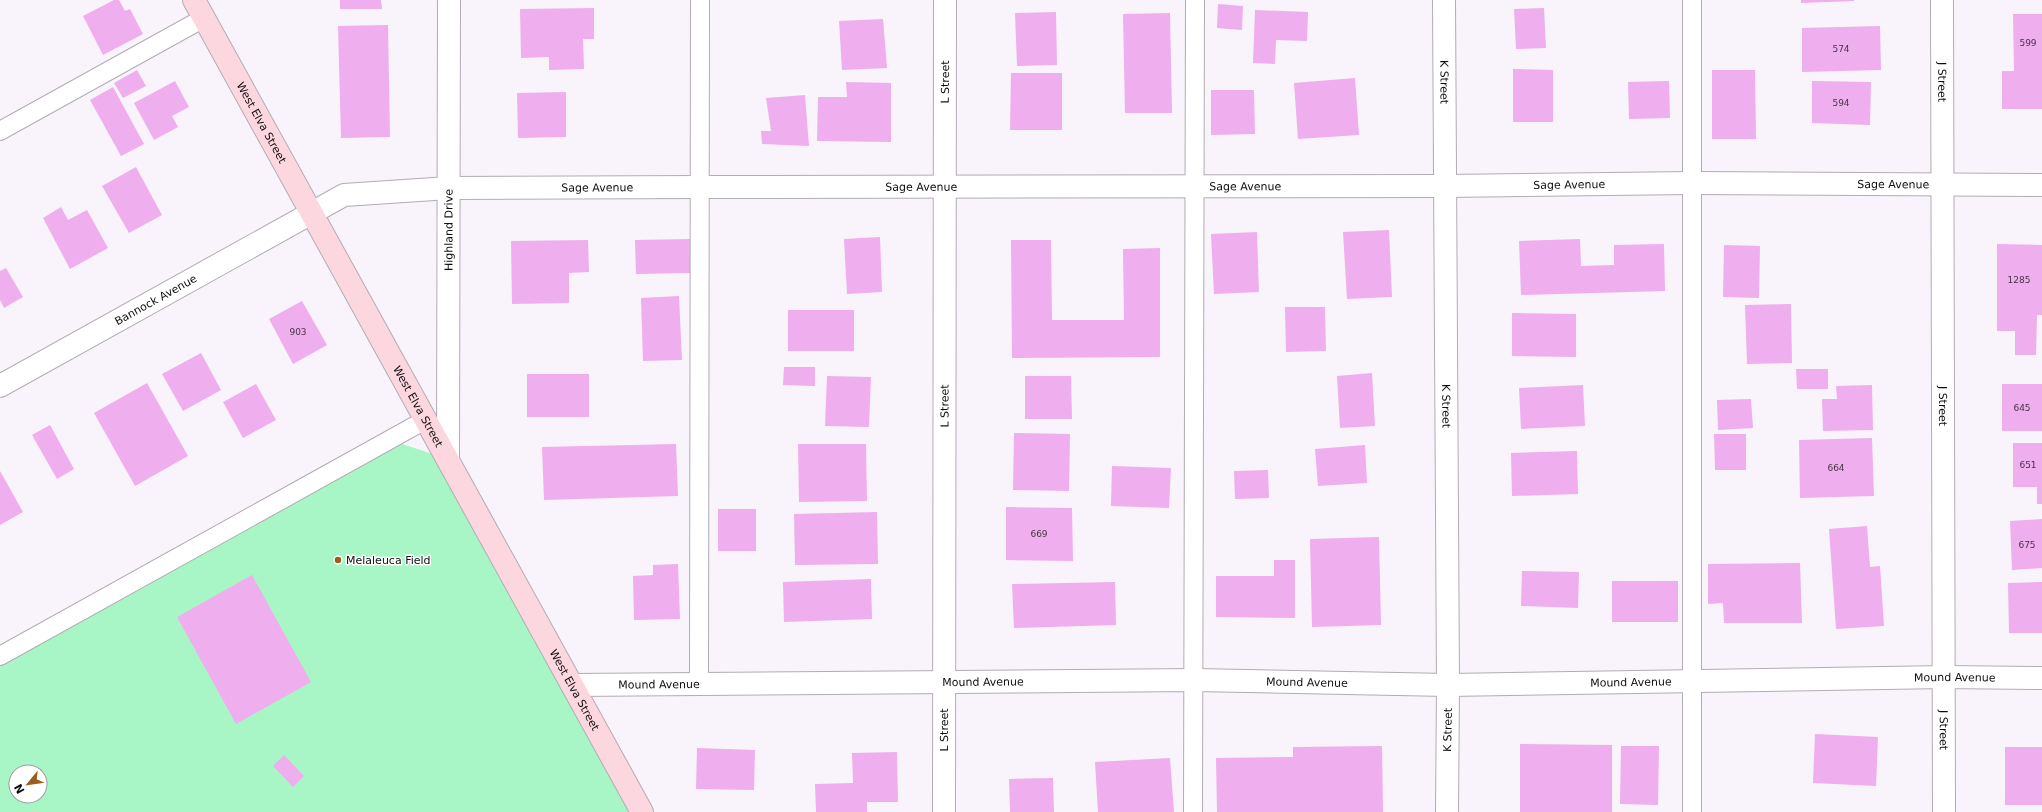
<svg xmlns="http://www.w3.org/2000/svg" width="2042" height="812" font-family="'DejaVu Sans',sans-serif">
  <rect width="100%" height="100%" fill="#f9f3fb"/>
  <path fill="#a8f6c5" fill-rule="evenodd" d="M 390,440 L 448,459 L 643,812 L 0,812 L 0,656 ZM 16,772 L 40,772 L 40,796 L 16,796 Z"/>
  <path fill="#efaeed" d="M 114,0 L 119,0 L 125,11 L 130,9 L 143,34 L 103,55 L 83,16 Z
    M 340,0 L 381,0 L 382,9 L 340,9 Z
    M 1801,0 L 1854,0 L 1854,1 L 1801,3 Z
    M 1218,4 L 1243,6 L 1242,30 L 1217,28 Z
    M 594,8 L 594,39 L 583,39 L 584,69 L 549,70 L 549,57 L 521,58 L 520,9 Z
    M 1544,8 L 1546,48 L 1516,49 L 1514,9 Z
    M 1255,10 L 1308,12 L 1307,41 L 1276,40 L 1275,64 L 1253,63 Z
    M 1056,12 L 1057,65 L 1017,66 L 1015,13 Z
    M 1170,13 L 1172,113 L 1125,113 L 1123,14 Z
    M 2013,14 L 2042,14 L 2042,109 L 2002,109 L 2002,71 L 2014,71 Z
    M 883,19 L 887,68 L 842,70 L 839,21 Z
    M 388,25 L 390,137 L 341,138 L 338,26 Z
    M 1880,26 L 1881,70 L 1802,72 L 1802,28 Z
    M 1513,69 L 1553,70 L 1553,122 L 1513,122 Z
    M 137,70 L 146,86 L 123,98 L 114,83 Z
    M 1712,70 L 1755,70 L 1756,139 L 1712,139 Z
    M 1011,73 L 1062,73 L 1062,130 L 1010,130 Z
    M 1355,78 L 1359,135 L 1298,139 L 1294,83 Z
    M 175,81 L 189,107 L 172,116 L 178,127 L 154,140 L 134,103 Z
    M 1669,81 L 1670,118 L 1629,119 L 1628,82 Z
    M 1812,81 L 1871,82 L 1870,125 L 1812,123 Z
    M 846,82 L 891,83 L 891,142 L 817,141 L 818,97 L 847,97 Z
    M 113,87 L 144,144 L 121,156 L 90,100 Z
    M 1211,90 L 1254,90 L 1255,134 L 1211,135 Z
    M 566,92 L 566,137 L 518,138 L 517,93 Z
    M 805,95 L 809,146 L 762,144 L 761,131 L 771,131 L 766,98 Z
    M 136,167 L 162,215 L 129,233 L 102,186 Z
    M 61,207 L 68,220 L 87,210 L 108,248 L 70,269 L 43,218 Z
    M 1389,230 L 1392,297 L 1347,299 L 1343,232 Z
    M 1257,232 L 1259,292 L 1214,294 L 1211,234 Z
    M 880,237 L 882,292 L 847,294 L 844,239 Z
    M 690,239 L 690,273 L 636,274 L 635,240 Z
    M 1580,239 L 1581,266 L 1614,265 L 1614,245 L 1664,244 L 1665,291 L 1521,295 L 1519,241 Z
    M 588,240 L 589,272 L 569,273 L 569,303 L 512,304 L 511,241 Z
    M 1011,240 L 1051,240 L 1052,320 L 1124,320 L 1123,249 L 1160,248 L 1160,357 L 1012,358 Z
    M 1997,244 L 2042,245 L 2042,315 L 2037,315 L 2036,355 L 2015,355 L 2015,331 L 1997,331 Z
    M 1724,245 L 1760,246 L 1759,298 L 1723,297 Z
    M 6,268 L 23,297 L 4,308 L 0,300 L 0,271 Z
    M 679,296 L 682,360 L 643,361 L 641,298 Z
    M 302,301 L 327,345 L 293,364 L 269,319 Z
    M 1791,304 L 1792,363 L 1747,364 L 1745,305 Z
    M 1285,307 L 1325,307 L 1326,351 L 1286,352 Z
    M 788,310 L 854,310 L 854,351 L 788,351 Z
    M 1512,313 L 1576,314 L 1576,357 L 1512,356 Z
    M 201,353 L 221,390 L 183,411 L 162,374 Z
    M 784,367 L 815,367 L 815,386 L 783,385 Z
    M 1796,369 L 1828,369 L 1828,389 L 1797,389 Z
    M 1372,373 L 1375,426 L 1340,428 L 1337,376 Z
    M 527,374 L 589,374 L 589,417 L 527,417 Z
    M 827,376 L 871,377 L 869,427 L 825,426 Z
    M 1025,376 L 1071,376 L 1072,419 L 1025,419 Z
    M 147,383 L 188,456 L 135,486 L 94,413 Z
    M 256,384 L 276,420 L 243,438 L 223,402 Z
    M 2002,384 L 2042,384 L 2042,431 L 2002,431 Z
    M 1583,385 L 1585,426 L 1521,429 L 1519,388 Z
    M 1872,385 L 1873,430 L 1823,431 L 1822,399 L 1837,399 L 1836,386 Z
    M 1751,399 L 1753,428 L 1718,430 L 1717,400 Z
    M 50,425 L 74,469 L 57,479 L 32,435 Z
    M 1014,433 L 1070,434 L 1069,491 L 1013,490 Z
    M 1714,434 L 1746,434 L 1746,470 L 1715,470 Z
    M 1872,438 L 1874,496 L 1800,498 L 1799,440 Z
    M 2013,443 L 2042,443 L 2042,504 L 2037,504 L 2037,487 L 2013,487 Z
    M 676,444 L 678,496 L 544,500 L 542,447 Z
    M 798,444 L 866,444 L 867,501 L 799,502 Z
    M 1365,445 L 1367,483 L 1318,486 L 1315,449 Z
    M 1577,451 L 1578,494 L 1512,496 L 1511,453 Z
    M 1112,466 L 1171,468 L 1169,508 L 1111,506 Z
    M 1268,470 L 1269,498 L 1235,499 L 1234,471 Z
    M 0,471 L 23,512 L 0,525 Z
    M 1006,507 L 1072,508 L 1073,561 L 1006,560 Z
    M 718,509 L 756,509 L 756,551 L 718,551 Z
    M 877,512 L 878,564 L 795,565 L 794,514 Z
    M 2042,519 L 2042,568 L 2012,570 L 2010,521 Z
    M 1867,526 L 1870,567 L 1880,566 L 1884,626 L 1836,629 L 1829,529 Z
    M 1379,537 L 1381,625 L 1312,627 L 1310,539 Z
    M 1274,560 L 1295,560 L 1295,618 L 1216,617 L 1216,576 L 1274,576 Z
    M 1800,563 L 1802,623 L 1724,623 L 1723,603 L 1708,604 L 1708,564 Z
    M 678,564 L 680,619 L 634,620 L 633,576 L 653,575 L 653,565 Z
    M 1522,571 L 1579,572 L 1578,608 L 1521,606 Z
    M 252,575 L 311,682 L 236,724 L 177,617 Z
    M 871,579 L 872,619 L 784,622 L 783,582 Z
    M 1612,581 L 1678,581 L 1678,622 L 1612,622 Z
    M 1115,582 L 1116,625 L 1014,628 L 1012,584 Z
    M 2042,582 L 2042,633 L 2009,633 L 2008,583 Z
    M 1815,734 L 1878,737 L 1876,786 L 1813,783 Z
    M 1520,744 L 1612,745 L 1612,812 L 1520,812 Z
    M 1382,746 L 1383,812 L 1217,812 L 1216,758 L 1293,757 L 1293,747 Z
    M 1621,746 L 1659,746 L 1658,805 L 1620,804 Z
    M 2005,747 L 2042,747 L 2042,805 L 2005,805 Z
    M 697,748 L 755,750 L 754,790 L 696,789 Z
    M 897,752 L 898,802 L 867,802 L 867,812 L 816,812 L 815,784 L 853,783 L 852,753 Z
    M 284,755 L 304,776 L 293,787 L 273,766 Z
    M 1170,758 L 1174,812 L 1098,812 L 1095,762 Z
    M 1053,778 L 1054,812 L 1010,812 L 1009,779 Z"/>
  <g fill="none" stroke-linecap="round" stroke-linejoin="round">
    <defs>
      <path id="lane" d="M 1692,0 L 1692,812
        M 0,131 L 204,18
        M 0,656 L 427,419
        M 699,685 L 700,0
        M 1193,812 L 1195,0"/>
      <g id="street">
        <path id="s1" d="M 1444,0 L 1448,685 L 1447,812"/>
        <path id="s2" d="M 1942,0 L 1944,812"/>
        <path id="s3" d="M 0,386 L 344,195 L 449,188 L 699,187 L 1444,186 L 1692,183 L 2042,185"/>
        <path id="s4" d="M 448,459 L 449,0"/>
        <path id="s5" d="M 572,685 L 1195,680 L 1448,685 L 1945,677 L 2042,678"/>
        <path id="s6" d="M 944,812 L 945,0"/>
      </g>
      <g id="secondary">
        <path id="s7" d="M 194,0 L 642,812"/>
      </g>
    </defs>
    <use href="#lane" stroke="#b2acb3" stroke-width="20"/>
    <use href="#street" stroke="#b2acb3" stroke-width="24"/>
    <use href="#secondary" stroke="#b2acb3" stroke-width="24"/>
    <use href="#lane" stroke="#fff" stroke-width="18"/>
    <use href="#street" stroke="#fff" stroke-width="22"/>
    <use href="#secondary" stroke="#fcd7e0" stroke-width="22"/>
  </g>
  <circle fill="#9a5e20" stroke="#fff" stroke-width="1.5" cx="338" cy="560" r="4"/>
  <g text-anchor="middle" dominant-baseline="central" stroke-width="3" stroke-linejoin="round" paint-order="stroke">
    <g font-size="9" fill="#473546">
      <text x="2028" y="43">599</text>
      <text x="1841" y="49">574</text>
      <text x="1841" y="103">594</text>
      <text x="2019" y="280">1285</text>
      <text x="298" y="332">903</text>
      <text x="2022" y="408">645</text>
      <text x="2028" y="465">651</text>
      <text x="1836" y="468">664</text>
      <text x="1039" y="534">669</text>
      <text x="2027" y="545">675</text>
    </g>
    <g font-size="11" fill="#0f0d0f" stroke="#fff">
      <text stroke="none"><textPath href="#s6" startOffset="730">L Street</textPath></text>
      <text stroke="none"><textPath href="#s1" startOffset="82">K Street</textPath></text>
      <text stroke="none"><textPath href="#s2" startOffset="82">J Street</textPath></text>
      <text stroke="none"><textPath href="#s7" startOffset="140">West Elva Street</textPath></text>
      <text stroke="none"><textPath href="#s3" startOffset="1295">Sage Avenue</textPath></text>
      <text stroke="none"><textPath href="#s3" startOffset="1619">Sage Avenue</textPath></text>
      <text stroke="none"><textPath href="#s3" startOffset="1943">Sage Avenue</textPath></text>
      <text stroke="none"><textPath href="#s3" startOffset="971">Sage Avenue</textPath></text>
      <text stroke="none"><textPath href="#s3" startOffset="647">Sage Avenue</textPath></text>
      <text stroke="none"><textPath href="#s4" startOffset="229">Highland Drive</textPath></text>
      <text stroke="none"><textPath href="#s3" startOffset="178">Bannock Avenue</textPath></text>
      <text stroke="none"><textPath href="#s7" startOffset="464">West Elva Street</textPath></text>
      <text stroke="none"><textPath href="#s6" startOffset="406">L Street</textPath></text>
      <text stroke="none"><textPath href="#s1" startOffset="406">K Street</textPath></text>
      <text stroke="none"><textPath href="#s2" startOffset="406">J Street</textPath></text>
      <text stroke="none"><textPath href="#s5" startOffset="1383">Mound Avenue</textPath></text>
      <text stroke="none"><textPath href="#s5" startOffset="411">Mound Avenue</textPath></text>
      <text stroke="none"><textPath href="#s5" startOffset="735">Mound Avenue</textPath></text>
      <text stroke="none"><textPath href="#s5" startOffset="1059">Mound Avenue</textPath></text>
      <text stroke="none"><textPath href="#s5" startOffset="87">Mound Avenue</textPath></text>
      <text stroke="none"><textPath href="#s7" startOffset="788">West Elva Street</textPath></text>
      <text stroke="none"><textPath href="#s6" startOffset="82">L Street</textPath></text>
      <text transform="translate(1448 730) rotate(-89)">K Street</text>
      <text stroke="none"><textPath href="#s2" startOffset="730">J Street</textPath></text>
    </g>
    <g font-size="11" fill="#0f0d0f" stroke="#fff" text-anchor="start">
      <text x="346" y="560">Melaleuca Field</text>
    </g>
  </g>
  <g transform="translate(28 784) rotate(241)"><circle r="19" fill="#ffffff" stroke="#9f9e9f"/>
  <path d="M0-3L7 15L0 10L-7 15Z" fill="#9a5e20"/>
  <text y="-6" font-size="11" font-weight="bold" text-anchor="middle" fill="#0f0d0f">N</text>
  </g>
</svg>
